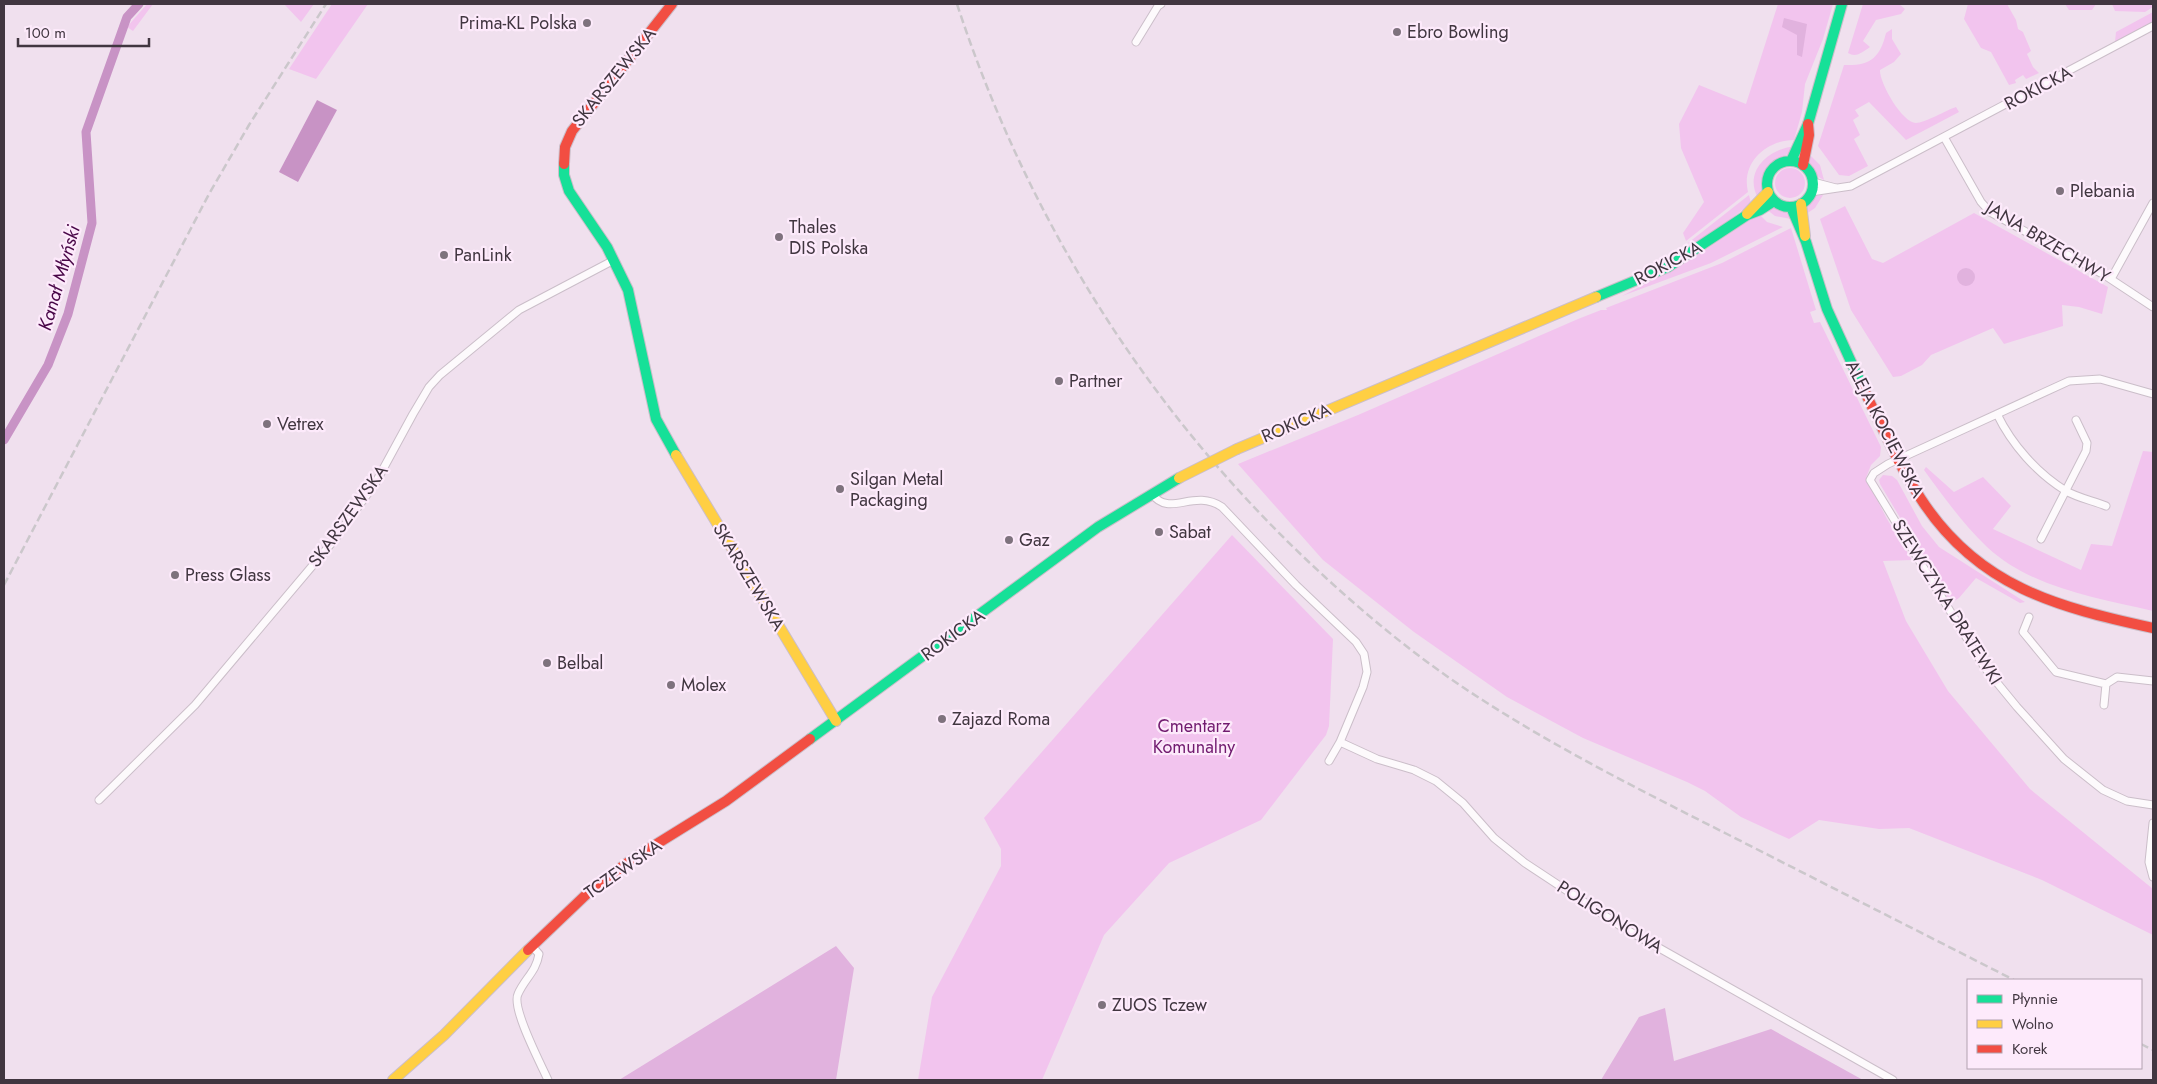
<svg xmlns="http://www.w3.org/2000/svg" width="2157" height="1084" font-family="Jost,sans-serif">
  <rect width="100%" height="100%" fill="#f0e0ee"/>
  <path fill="#f2c4ee" d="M 147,4 L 153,4 L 133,31 L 127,27 Z
    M 284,4 L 314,4 L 301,22 Z
    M 332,4 L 368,4 L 316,79 L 289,69 Z
    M 1778,4 L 1833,4 L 1823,39 L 1805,84 L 1802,112 L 1794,140 C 1766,140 1741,163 1748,192 L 1686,241 L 1683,233 L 1704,202 L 1681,148 L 1679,124 L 1699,85 L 1746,104 Z
    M 1863,4 L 1899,4 L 1905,9 L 1901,14 L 1876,20 L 1863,41 L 1870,47 C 1863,52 1856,58 1848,53 Z
    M 1968,4 L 2007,4 L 2016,20 L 2018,29 L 2023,32 L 2031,51 L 2027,54 L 2033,67 L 2039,73 L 2026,79 L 2023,75 L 2015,80 L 2016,83 L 2009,85 L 1991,52 L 1981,48 L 1964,19 Z
    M 2065,4 L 2096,4 L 2092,10 L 2069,10 Z
    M 2112,4 L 2153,4 L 2153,7 L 2145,12 L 2115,11 Z
    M 2153,12 L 2153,22 L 2115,42 L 2116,32 Z
    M 1892,29 L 1892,39 L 1901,54 L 1894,62 L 1880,70 C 1879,82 1902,123 1916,123 C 1924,123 1947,110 1956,107 L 1959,112 L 1906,140 L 1869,102 L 1855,110 L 1859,116 L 1853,120 L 1860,135 L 1854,139 L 1868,166 L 1849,176 L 1839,175 L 1818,146 L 1844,65 C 1870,66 1880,58 1886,33 Z
    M 1790,147 L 1793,149 C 1787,157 1777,157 1771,165 C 1762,175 1766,188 1758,198 C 1744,173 1766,151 1790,147 Z
    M 1809,154 L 1820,165 L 1824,180 C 1813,175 1809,165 1809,154 Z
    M1775 183a15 15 0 1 1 30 0a15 15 0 1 1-30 0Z
    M 1749,195 L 1751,203 L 1700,243 L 1695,245 L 1688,243 Z
    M 1823,195 L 1815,208 L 1806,214 C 1807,203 1811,195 1823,195 Z
    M 1845,206 L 1872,259 L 1883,263 L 1974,213 L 2108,287 L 2102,314 L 2079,307 L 2062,305 L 2063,326 L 2004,344 L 1993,328 L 1931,355 L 1922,365 L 1901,376 L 1893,377 L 1851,310 L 1820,219 Z
    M 1771,207 L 1784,209 L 1791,219 L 1775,216 L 1766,209 Z
    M 1759,214 L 1767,222 L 1783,227 L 1711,263 L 1622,296 L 1687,262 Z
    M 1791,228 L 1816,310 L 1810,312 L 1814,323 L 1820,322 L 1881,447 L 1880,456 L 1871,465 L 1866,478 L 1887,519 L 1912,560 L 1883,561 L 1906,621 L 1948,691 L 2030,789 L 2153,889 L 2153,935 L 2042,880 L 1909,828 L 1879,829 L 1819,820 L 1789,839 L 1741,817 L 1705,791 L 1687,782 L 1583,738 L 1507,697 L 1414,632 L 1323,560 L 1238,464 L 1358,415 L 1578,319 L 1601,310 L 1607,310 L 1606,308 L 1722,263 Z
    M 2143,451 L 2153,452 L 2153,611 C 2097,598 2031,588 1987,547 C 1963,524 1943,496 1924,470 L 1926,467 L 1954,492 L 1983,477 L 2011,506 L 1993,529 L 2081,570 L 2091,544 L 2112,546 Z
    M 1883,475 L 1892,476 L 1897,480 L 1922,526 L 1939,547 L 2025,602 L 2020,603 L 1976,578 L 1959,598 L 1951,603 L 1880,484 L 1879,480 Z
    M 1232,535 L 1333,639 L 1329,726 L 1326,735 L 1261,820 L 1169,863 L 1104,935 L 1042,1080 L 918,1080 L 932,997 L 1001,866 L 1001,849 L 984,818 Z"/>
  <path fill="#e1b2de" d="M 1784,18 L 1807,24 L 1802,57 L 1797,55 L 1797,35 L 1782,27 Z
    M1957 277a9 9 0 1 1 18 0a9 9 0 1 1-18 0Z
    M 836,946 L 854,968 L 836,1080 L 619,1080 Z
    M 1665,1008 L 1674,1061 L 1771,1029 L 1863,1080 L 1601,1080 L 1639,1017 Z"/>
  <path fill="#c893c5" d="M 317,100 L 337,110 L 298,182 L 279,172 Z"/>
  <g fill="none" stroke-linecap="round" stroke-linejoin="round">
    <path stroke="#c893c5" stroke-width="9" d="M 4,440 L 48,365 L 68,314 L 92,223 L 86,132 L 127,17 L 139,4"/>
    <defs>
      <path id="street" d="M 1136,42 L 1158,6 L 1161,4
        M 1944,137 L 1981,202 L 1990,212 L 2106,276 L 2153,307
        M 1813,182 L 1836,188
        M 1811,192 L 1851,186 L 2153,26
        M 2111,279 L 2153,203
        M 2153,394 L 2100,379 L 2069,381 L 1888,464 L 1874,473 L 1870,480 L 1985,668 L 2017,707 L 2064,759 L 2103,790 L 2127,801 L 2153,805
        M 1997,414 C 2012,445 2037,473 2066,491 C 2078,498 2094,501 2106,506
        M 1152,494 C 1170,518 1193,488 1222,507 L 1296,585 L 1356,642 L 1364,654 L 1367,672 L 1363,687 L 1340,742 L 1329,761
        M 2041,539 L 2086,451 L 2087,443 L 2076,420
        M 2029,617 L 2023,632 L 2056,672 L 2106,684 L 2117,677 L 2153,681
        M 2104,705 L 2106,684
        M 1340,742 L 1377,759 L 1414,770 L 1436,781 L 1463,803 L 1494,838 L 1525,863 L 1622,927 L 1893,1080
        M 99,800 L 195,705 L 335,539 L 376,482 L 413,414 L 429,387 L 440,375 L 519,310 L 614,260
        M 2153,823 L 2149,862 L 2153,877
        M 532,946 L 539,954 C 536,972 525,978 518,994 C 511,1008 541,1064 548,1080"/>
      <path id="fast" d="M 1791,161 L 1808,124 L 1842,4
        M1767 184a23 23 0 1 1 46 0a23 23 0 1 1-46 0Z
        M 564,164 L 564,175 L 569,191 L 607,247 L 628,290 L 656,419 L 676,455
        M 1791,207 L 1806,242 L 1827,309 L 1863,388
        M 1596,297 L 1668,267 L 1747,215 L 1760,210 L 1774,201
        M 810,739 L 1098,527 L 1179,478"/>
      <path id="slow" d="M 1801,204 L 1805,236
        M 1747,214 L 1768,192
        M 1237,449 L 1596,297
        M 676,455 L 836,721
        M 393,1080 L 444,1035 L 528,950"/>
      <path id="jam" d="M 564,164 L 565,147 L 572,131 L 672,4
        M 1803,165 L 1809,135 L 1808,124
        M 1863,388 C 1881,425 1898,464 1921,499 C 1978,587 2057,607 2153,628
        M 528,950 L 592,889 L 634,858 L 726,801 L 810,739"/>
    </defs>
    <use href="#street" stroke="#cbbec9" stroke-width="9"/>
    <use href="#fast" stroke="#cbbec9" stroke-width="12"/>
    <use href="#slow" stroke="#cbbec9" stroke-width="12"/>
    <use href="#jam" stroke="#cbbec9" stroke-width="12"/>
    <use href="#street" stroke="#fdfafc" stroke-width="7"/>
    <use href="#fast" stroke="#16e098" stroke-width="10"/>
    <use href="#slow" stroke="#ffcf43" stroke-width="10"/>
    <use href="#jam" stroke="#f24e42" stroke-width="10"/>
    <path stroke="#cbc7cb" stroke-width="2.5" stroke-dasharray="8 4" stroke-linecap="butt" d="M 957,4 C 1029,224 1154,421 1325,577 C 1374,622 1427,665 1484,701 C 1562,751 1644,792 1727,834 C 1823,883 1918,931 2014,980
      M 4,585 L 209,194 L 249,125 L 326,4
      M 2141,1044 L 2153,1050"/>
    <defs>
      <path id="slow-bridge" d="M 1179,478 L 1237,449"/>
    </defs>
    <use href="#slow-bridge" stroke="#cbbec9" stroke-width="12" stroke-linecap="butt"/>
    <use href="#slow-bridge" stroke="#ffcf43" stroke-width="10"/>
  </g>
  <g fill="#7e727d" stroke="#fdeafb" stroke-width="2">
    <circle cx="587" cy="23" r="5"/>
    <circle cx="1397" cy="32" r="5"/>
    <circle cx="2060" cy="191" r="5"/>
    <circle cx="779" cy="237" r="5"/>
    <circle cx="444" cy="255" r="5"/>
    <circle cx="1059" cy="381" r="5"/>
    <circle cx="267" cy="424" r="5"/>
    <circle cx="840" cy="489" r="5"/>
    <circle cx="1159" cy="532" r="5"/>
    <circle cx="1009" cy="540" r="5"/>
    <circle cx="175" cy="575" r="5"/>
    <circle cx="547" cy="663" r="5"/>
    <circle cx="671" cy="685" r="5"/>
    <circle cx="942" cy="719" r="5"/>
    <circle cx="1102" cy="1005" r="5"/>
  </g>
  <g text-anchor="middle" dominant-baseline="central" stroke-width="4.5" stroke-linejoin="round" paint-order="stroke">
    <g font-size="18" fill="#413640" stroke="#fdeafb" text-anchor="start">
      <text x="577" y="23" text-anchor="end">Prima-KL Polska</text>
      <text x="1407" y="32">Ebro Bowling</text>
      <text x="2070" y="191">Plebania</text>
      <text x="789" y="227">Thales<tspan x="789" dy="21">DIS Polska</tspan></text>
      <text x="454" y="255">PanLink</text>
      <text x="1069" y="381">Partner</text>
      <text x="277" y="424">Vetrex</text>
      <text x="850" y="479">Silgan Metal<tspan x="850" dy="21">Packaging</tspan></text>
      <text x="1169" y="532">Sabat</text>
      <text x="1019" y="540">Gaz</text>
      <text x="185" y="575">Press Glass</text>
      <text x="557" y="663">Belbal</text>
      <text x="681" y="685">Molex</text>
      <text x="952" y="719">Zajazd Roma</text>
      <text x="1112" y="1005">ZUOS Tczew</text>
    </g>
    <g font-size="18" fill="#413640" stroke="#fdeafb">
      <text transform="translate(614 77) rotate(-51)">SKARSZEWSKA</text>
      <text transform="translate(2038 88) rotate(-28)">ROKICKA</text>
      <text transform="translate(2048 242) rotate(31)">JANA BRZECHWY</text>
      <text transform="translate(1668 263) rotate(-28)">ROKICKA</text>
      <text transform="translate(1296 423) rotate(-23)">ROKICKA</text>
      <text transform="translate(1885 429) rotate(63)">ALEJA KOCIEWSKA</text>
      <text transform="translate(348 516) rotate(-54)">SKARSZEWSKA</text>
      <text transform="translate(749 577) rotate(59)">SKARSZEWSKA</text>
      <text transform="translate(1947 602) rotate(58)">SZEWCZYKA DRATEWKI</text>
      <text transform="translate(953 635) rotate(-36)">ROKICKA</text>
      <text transform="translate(623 869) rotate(-35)">TCZEWSKA</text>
      <text transform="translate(1610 917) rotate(32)">POLIGONOWA</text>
    </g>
    <g font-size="18" fill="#711b6f" stroke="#fdeafb">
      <text x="1194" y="726">Cmentarz<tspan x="1194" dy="21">Komunalny</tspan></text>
    </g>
    <g font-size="19" font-style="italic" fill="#480647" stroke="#fdeafb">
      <text transform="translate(59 278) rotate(-74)">Kanał Młyński</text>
    </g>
  </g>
  <rect width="2157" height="1084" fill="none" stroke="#413640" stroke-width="10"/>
  <rect x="1967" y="979" width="175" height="90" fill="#fdeafb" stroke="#b2a2b0"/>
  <rect x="1977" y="995" width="25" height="8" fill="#16e098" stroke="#b2a2b0"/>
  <text x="2012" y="1004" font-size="15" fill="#413640">Płynnie</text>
  <rect x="1977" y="1020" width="25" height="8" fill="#ffcf43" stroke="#b2a2b0"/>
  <text x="2012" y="1029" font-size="15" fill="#413640">Wolno</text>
  <rect x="1977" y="1045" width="25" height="8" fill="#f24e42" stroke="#b2a2b0"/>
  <text x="2012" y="1054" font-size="15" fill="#413640">Korek</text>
  <path d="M18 38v8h131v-8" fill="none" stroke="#413640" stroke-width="2.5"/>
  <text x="25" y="38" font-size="15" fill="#413640" stroke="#fdeafb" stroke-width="4" paint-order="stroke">100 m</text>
</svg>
